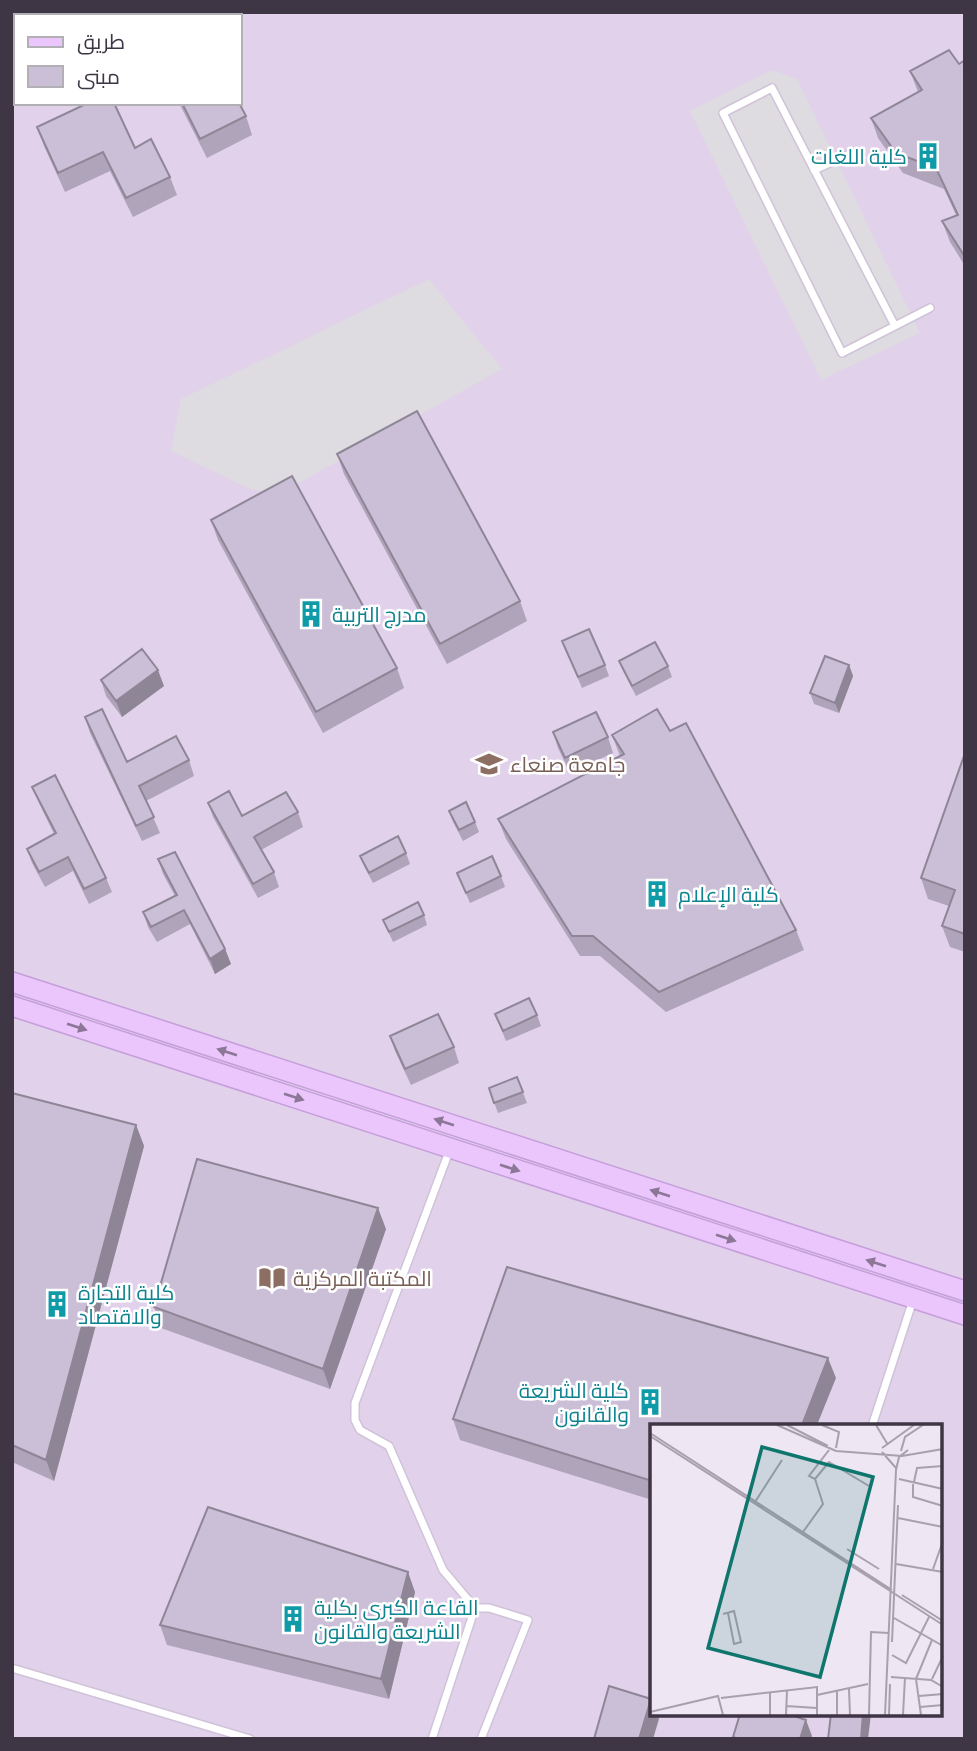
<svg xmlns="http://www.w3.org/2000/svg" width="977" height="1751" font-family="Manrope,Cairo,sans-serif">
  <rect width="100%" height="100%" fill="#eee6f2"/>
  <path fill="#e1d1eb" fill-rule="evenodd" d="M 12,12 L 965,12 L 965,1739 L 12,1739 ZM 16,16 L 240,16 L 240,103 L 16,103 ZM 652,1426 L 940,1426 L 940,1714 L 652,1714 Z"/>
  <path fill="#dedbe1" d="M 772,70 L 797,79 L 920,333 L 821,380 L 690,111 Z
    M 429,279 L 502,369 L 292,487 L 270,492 L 249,489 L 171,451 L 181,399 Z"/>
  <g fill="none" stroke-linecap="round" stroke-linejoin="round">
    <defs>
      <path id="lane" d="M 814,170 L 857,151
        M 895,326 L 772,88 L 723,113 L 842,353 L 930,308
        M 450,1149 L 355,1403 L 355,1420 L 360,1430 L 389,1446 L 443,1570 L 475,1608 L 489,1608 L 528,1620 L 481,1739
        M 872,1426 L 913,1300
        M 15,1669 L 250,1739
        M 432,1739 L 475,1608"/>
      <path id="secondary" d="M 12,982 L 965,1291
        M 12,1006 L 965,1315"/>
    </defs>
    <use href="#lane" stroke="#d0c3d8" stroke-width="10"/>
    <use href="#secondary" stroke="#c59eda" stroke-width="22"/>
    <use href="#lane" stroke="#fff" stroke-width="7"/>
    <use href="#secondary" stroke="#ebc6fc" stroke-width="19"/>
  </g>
  <path fill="#afa4b9" d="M 18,12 L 101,12 L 102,16 L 20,16 Z
    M 965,60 L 965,266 L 950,242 L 942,221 L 956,215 L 944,189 L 903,173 L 878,138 L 871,118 L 918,92 L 910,71 L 959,64 Z
    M 179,103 L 239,103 L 246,116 L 252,135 L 207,158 Z
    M 37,127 L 135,148 L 170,177 L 177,195 L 133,217 L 110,171 L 65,192 L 44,146 Z
    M 337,454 L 520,601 L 527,621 L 447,664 L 344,474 Z
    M 211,520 L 397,668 L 404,688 L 323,733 L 218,540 Z
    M 562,641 L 605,665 L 609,676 L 582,688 Z
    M 619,661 L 668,666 L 672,677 L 636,696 L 623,671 Z
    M 849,665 L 853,676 L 839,713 L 814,704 L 810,693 Z
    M 101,680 L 164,686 L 122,717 L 106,696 Z
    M 85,717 L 127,762 L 189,760 L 194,776 L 146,801 L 160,833 L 142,841 L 90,733 Z
    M 670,731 L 796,930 L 804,950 L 666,1012 L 600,956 L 580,956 L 506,839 L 498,819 L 620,756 L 612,735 Z
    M 553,732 L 608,737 L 613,753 L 570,773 L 558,748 Z
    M 965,753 L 965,952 L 950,947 L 942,926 L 949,906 L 928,899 L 921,878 Z
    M 32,787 L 106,878 L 112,892 L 89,904 L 73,871 L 45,887 L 32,863 L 27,849 L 54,834 L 38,801 Z
    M 208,803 L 242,816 L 298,812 L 303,827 L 261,850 L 274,872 L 279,887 L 258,898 L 213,817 Z
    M 449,811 L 475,822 L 479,832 L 463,841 L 453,822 Z
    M 406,853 L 410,864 L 373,883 L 364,866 L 360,856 Z
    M 158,859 L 225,949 L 231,964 L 215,974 L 190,924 L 157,942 L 148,927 L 143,912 L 175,896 L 163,874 Z
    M 457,873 L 501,876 L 505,887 L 470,903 Z
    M 424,915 L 427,925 L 393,942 L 383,920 Z
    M 495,1014 L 537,1015 L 541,1026 L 506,1041 Z
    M 390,1036 L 454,1047 L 459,1063 L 411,1085 L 395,1051 Z
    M 517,1077 L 527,1103 L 498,1113 L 489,1088 Z
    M 12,1093 L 136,1125 L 144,1146 L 54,1481 L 12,1462 Z
    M 386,1229 L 330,1389 L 161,1328 L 154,1307 Z
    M 836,1378 L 652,1425 L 652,1500 L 460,1440 L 453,1419 Z
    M 415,1592 L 389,1699 L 167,1645 L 160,1625 Z"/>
  <path fill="#8e8696" d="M 849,665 L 853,676 L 839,713 L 835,703 Z
    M 158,670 L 164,686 L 122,717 L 116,701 Z
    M 225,949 L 231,964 L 215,974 L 210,959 Z
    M 136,1125 L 144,1146 L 54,1481 L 46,1460 Z
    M 378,1208 L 386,1229 L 330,1389 L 323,1369 Z
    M 828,1358 L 836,1378 L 817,1425 L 802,1425 Z
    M 408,1572 L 415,1592 L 389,1699 L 381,1679 Z
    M 651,1699 L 652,1714 L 657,1714 L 659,1719 L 653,1739 L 639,1739 Z
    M 863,1714 L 871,1714 L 868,1739 L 861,1739 Z
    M 806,1720 L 812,1736 L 811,1739 L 800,1739 Z"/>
  <path fill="#cbbfd7" stroke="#8e8696" stroke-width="2" d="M 18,12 L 74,12 L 66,16 L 20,16 Z
    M 137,12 L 184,12 L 186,16 L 130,16 Z
    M 949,50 L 959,64 L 965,60 L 965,257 L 942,221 L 958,215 L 936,168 L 896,153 L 871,118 L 922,90 L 910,71 Z
    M 88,103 L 114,103 L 135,148 L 151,139 L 170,177 L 126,198 L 103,152 L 58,173 L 37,127 Z
    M 182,103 L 239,103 L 246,116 L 200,139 Z
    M 417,411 L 520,601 L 440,644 L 337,454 Z
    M 292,476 L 397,668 L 316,712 L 211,520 Z
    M 589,629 L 605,665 L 578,677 L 562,641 Z
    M 655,642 L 668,666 L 632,686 L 619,661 Z
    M 142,649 L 158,670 L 116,701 L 101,680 Z
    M 825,656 L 849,665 L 835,703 L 810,693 Z
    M 102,709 L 127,762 L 176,736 L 189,760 L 139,786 L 154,817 L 136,826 L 85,717 Z
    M 657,709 L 670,731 L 686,723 L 796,930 L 659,992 L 593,936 L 572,936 L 498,819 L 624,754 L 612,735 Z
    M 596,712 L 608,737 L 565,758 L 553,732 Z
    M 965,753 L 965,934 L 942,926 L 955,890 L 921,878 Z
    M 55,775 L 106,878 L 84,889 L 68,857 L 39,872 L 27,849 L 56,833 L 32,787 Z
    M 229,791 L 242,816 L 286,792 L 298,812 L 254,837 L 274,872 L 253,884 L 208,803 Z
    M 466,802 L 475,822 L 459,830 L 449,811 Z
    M 398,836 L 406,853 L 369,873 L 360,856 Z
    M 175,852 L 225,949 L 210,959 L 184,910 L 151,927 L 143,912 L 177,895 L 158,859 Z
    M 492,856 L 501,876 L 466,893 L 457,873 Z
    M 418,902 L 424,915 L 389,932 L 383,920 Z
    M 529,998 L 537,1015 L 503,1031 L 495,1014 Z
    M 438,1014 L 454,1047 L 405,1069 L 390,1036 Z
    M 517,1077 L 523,1092 L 494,1103 L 489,1088 Z
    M 12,1093 L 136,1125 L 46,1460 L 12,1445 Z
    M 197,1159 L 378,1208 L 323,1369 L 154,1307 Z
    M 507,1267 L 828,1358 L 802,1425 L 652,1425 L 652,1481 L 453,1419 Z
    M 208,1507 L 408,1572 L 381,1679 L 160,1625 Z
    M 609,1686 L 651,1699 L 639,1739 L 594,1739 Z
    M 740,1714 L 788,1714 L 806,1720 L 800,1739 L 739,1739 L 733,1737 Z
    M 831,1714 L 863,1714 L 861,1739 L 828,1739 Z"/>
  <defs><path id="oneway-solid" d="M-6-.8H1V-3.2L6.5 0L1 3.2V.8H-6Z" transform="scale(1.75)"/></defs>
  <g fill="#8c7797">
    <use href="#oneway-solid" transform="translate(77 1027) rotate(18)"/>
    <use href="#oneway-solid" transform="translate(227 1052) rotate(-162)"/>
    <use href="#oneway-solid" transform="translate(294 1097) rotate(18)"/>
    <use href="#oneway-solid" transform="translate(444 1122) rotate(-162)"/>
    <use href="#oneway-solid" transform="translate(510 1168) rotate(18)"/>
    <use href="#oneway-solid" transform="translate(660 1193) rotate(-162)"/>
    <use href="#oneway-solid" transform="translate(726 1238) rotate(18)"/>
    <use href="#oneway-solid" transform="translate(876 1263) rotate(-162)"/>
  </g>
  <defs>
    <symbol id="building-bare" viewBox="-9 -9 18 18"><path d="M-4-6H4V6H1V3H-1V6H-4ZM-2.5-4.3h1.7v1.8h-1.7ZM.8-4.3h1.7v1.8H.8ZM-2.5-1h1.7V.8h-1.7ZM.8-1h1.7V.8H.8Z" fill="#0f9aa8" stroke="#fff" stroke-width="2.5" paint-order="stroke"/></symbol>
    <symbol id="university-bare" viewBox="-9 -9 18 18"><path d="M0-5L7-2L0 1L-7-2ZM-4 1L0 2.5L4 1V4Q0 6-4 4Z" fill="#8d6e63" stroke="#fff" stroke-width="2.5" paint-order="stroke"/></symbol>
    <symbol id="library-bare" viewBox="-9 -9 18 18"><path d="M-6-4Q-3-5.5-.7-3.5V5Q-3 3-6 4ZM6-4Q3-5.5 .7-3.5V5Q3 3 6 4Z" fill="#8d6e63" stroke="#fff" stroke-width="2.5" paint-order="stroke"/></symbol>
  </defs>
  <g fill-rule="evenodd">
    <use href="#building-bare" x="909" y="137" width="38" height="38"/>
    <use href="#building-bare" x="292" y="595" width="38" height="38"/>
    <use href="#university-bare" x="470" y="745" width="38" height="38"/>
    <use href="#building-bare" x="638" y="875" width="38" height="38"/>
    <use href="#library-bare" x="253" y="1259" width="38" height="38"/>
    <use href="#building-bare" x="38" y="1285" width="38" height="38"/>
    <use href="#building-bare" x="631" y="1383" width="38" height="38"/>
    <use href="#building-bare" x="274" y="1600" width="38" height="38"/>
  </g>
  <g text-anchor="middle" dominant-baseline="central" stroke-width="5" stroke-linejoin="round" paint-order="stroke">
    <g font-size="21" fill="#0d838f" stroke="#fff" text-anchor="start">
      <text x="907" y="156" text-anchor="end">كلية اللغات</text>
      <text x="332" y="614">مدرج التربية</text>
      <text x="678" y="894">كلية الإعلام</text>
      <text x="78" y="1292">كلية التجارة<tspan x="78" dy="24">والاقتصاد</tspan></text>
      <text x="629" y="1390" text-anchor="end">كلية الشريعة<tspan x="629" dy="24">والقانون</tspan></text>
      <text x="314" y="1607">القاعة الكبرى بكلية<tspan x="314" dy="24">الشريعة والقانون</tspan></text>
    </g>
    <g font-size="21" fill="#785e54" stroke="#fff" text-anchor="start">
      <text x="510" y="764">جامعة صنعاء</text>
      <text x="293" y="1278">المكتبة المركزية</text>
    </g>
  </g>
  <g transform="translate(650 1424)">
    <rect width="292" height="292" fill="#eee6f2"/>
    <path fill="none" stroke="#a8a0ad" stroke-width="2" d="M 127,1 L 186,27 L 252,32 L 293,25M 137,1 L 178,22M 172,1 L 189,8 L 186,24M 226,1 L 238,21M 0,9 L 242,166M 0,12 L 293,201M 232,24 L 264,1M 251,27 L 255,13 L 273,1M 232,28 L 246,44M 165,55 L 179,38 L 219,62M 249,55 L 293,65M 263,58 L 263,73 L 293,82M 264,58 L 267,44 L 293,42M 105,78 L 132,36M 248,94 L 293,103M 153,108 L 173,80 L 165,55 L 159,52 L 179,26M 197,125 L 229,145M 246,140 L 293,148M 283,145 L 293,117M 252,171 L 293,197M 73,190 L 84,187 L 91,218 L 84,220 L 78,189M 244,194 L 293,222M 242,218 L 248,81M 242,231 L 256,239 L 279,193M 241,253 L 281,256 L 293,263M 282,255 L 293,232M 199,265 L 200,291M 167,271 L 218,260M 269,272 L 293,270M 71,274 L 167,263 L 167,291M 136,282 L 167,284M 270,283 L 293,281M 0,288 L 68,272 L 73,291M 120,291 L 120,269M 136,291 L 137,267M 187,291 L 187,267M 219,291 L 221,208 L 239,209M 235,291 L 246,46 L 249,33 L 258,26M 239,291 L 240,260M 253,291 L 255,253M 271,291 L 266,255 L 282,216"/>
    <path fill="#0f766e" fill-opacity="0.15" stroke="#0f766e" stroke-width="3.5" d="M 112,23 L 223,53 L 170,253 L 58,224 Z"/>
    <rect width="292" height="292" fill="none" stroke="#3e3645" stroke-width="3.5"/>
  </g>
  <rect width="977" height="1751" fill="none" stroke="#3e3645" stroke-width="28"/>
  <rect x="14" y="14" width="228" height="91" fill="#ffffff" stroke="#b2afb5" stroke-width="2"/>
  <rect x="28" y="37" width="35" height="10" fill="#ebc6fc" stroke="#b2afb5" stroke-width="2"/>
  <text x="77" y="49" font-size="21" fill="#3e3645">طريق</text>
  <rect x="28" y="66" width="35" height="21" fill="#cbbfd7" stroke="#b2afb5" stroke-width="2"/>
  <text x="77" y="84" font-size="21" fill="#3e3645">مبنى</text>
</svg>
